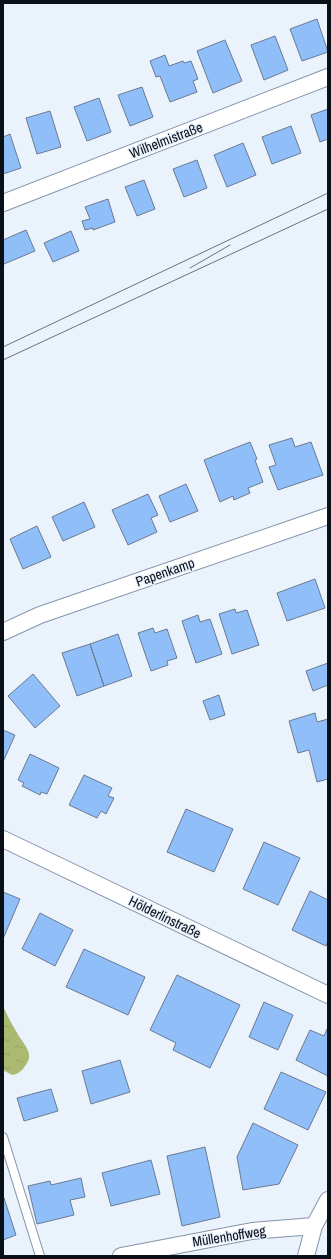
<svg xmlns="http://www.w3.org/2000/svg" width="331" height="1259" font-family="'Archivo Narrow',sans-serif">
  <defs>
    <pattern id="water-ripples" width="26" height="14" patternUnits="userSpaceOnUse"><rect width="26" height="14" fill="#acba71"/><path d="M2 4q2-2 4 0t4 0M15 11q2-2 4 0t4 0" fill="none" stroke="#939f61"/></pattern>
  </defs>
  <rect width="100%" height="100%" fill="#eaf2fc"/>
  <path fill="url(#water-ripples)" d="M 3,1006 C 7,1015 11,1023 16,1031 C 22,1043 36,1053 25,1066 C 22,1071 18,1074 12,1075 L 3,1070 Z"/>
  <path fill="#90bef9" stroke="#6a7b91" d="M 317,19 L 328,52 L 302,61 L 290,29 Z
    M 275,36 L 288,70 L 264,80 L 251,45 Z
    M 225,40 L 242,81 L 213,93 L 197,51 Z
    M 165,55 L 169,66 L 183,61 L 184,63 L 191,61 L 198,79 L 193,81 L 197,92 L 170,102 L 160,76 L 156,77 L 150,61 Z
    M 142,87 L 153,117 L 130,126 L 118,95 Z
    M 99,98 L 111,132 L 87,141 L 74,107 Z
    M 328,109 L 328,139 L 320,142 L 311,115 Z
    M 50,111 L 61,147 L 37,154 L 26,118 Z
    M 291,126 L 301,153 L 272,164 L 262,137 Z
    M 10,134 L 21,168 L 3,174 L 3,137 Z
    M 243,143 L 256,175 L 227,187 L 214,155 Z
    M 197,160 L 207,188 L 184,197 L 173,169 Z
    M 144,180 L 155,209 L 137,216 L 125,187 Z
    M 108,199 L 115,222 L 93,230 L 93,228 L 85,230 L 82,221 L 90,219 L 85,207 Z
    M 26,230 L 35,251 L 4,264 L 3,261 L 3,240 Z
    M 71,231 L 79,251 L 53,262 L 44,243 Z
    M 292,438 L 295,447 L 311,442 L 323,475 L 278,490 L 269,467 L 276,465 L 269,445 Z
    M 250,442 L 257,459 L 255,460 L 263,482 L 248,488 L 250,493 L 234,500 L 233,496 L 220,502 L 204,460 Z
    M 186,484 L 198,511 L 170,522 L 159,496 Z
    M 148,494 L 158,515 L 151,518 L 157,532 L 128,545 L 112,510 Z
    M 84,502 L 95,527 L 63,541 L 52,517 Z
    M 37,526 L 51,557 L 23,569 L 10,539 Z
    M 315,579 L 325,608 L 287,621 L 277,593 Z
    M 235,609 L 236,613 L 247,610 L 259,645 L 232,654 L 219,614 Z
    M 198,615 L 200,622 L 210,619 L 222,654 L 196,663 L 182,621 Z
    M 153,628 L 155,633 L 167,629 L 177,658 L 167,661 L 168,665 L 151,671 L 138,633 Z
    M 118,634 L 132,676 L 104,686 L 90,644 Z
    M 90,644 L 104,686 L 77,696 L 62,653 Z
    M 328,663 L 328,685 L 313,691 L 306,671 Z
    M 33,674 L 60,706 L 35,728 L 8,696 Z
    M 219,695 L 225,715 L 210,720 L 203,701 Z
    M 315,713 L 317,722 L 328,719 L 328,779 L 317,782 L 309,750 L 298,753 L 289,721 Z
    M 3,730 L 15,735 L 3,762 Z
    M 30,754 L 59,768 L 47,794 L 41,792 L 40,795 L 22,786 L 24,783 L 18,780 Z
    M 84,775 L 112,788 L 108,796 L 114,798 L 106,814 L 101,811 L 97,818 L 69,805 Z
    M 186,809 L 233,829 L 214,872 L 167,852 Z
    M 264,842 L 300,858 L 278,905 L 243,889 Z
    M 310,891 L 328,900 L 328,941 L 326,946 L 292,930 Z
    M 3,892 L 20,899 L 3,939 Z
    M 40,913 L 73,930 L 55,966 L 22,949 Z
    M 84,949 L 145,977 L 128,1015 L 66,987 Z
    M 177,975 L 240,1005 L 210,1068 L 173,1050 L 176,1043 L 150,1030 Z
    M 264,1002 L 293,1015 L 278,1050 L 249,1037 Z
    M 327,1029 L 328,1030 L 328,1076 L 296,1060 L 310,1030 L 324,1036 Z
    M 120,1060 L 130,1092 L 91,1104 L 82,1071 Z
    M 281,1072 L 326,1092 L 308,1130 L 264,1109 Z
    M 51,1089 L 58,1111 L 24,1121 L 17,1098 Z
    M 253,1123 L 298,1145 L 279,1184 L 243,1190 L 237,1157 Z
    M 205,1147 L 220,1217 L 182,1226 L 167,1156 Z
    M 151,1160 L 160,1194 L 111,1206 L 102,1173 Z
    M 81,1178 L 85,1197 L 70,1200 L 74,1215 L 37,1224 L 28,1186 L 50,1181 L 51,1185 Z
    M 3,1195 L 16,1235 L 3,1240 Z"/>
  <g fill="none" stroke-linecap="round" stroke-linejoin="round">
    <defs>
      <path id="lane" d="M 3,1137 L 40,1256"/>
      <path id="street" d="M 3,203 L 328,77
        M 3,632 L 40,615 L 328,516
        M 3,839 L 328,995
        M 121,1256 L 252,1231 L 314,1226
        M 306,1256 L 314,1226 L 328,1200"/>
    </defs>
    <use href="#lane" stroke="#8495ab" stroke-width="10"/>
    <use href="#street" stroke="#8495ab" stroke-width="18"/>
    <use href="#lane" stroke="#fff" stroke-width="8"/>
    <use href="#street" stroke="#fff" stroke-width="16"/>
    <path stroke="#6b727a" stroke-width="1" d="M 190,268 L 230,245
      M 3,347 L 328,193
      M 3,360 L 328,209"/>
  </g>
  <g text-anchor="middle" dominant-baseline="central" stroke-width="3" stroke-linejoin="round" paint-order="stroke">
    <g font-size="14" fill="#0a1018" stroke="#eaf2fc">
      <text transform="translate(166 140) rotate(-21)">Wilhelmistraße</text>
      <text transform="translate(165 572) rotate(-19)">Papenkamp</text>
      <text transform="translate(165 917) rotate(26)">Hölderlinstraße</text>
      <text transform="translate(229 1236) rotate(-9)">Müllenhoffweg</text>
    </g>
  </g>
  <rect width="331" height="1259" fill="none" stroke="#0a1018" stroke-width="8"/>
</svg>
